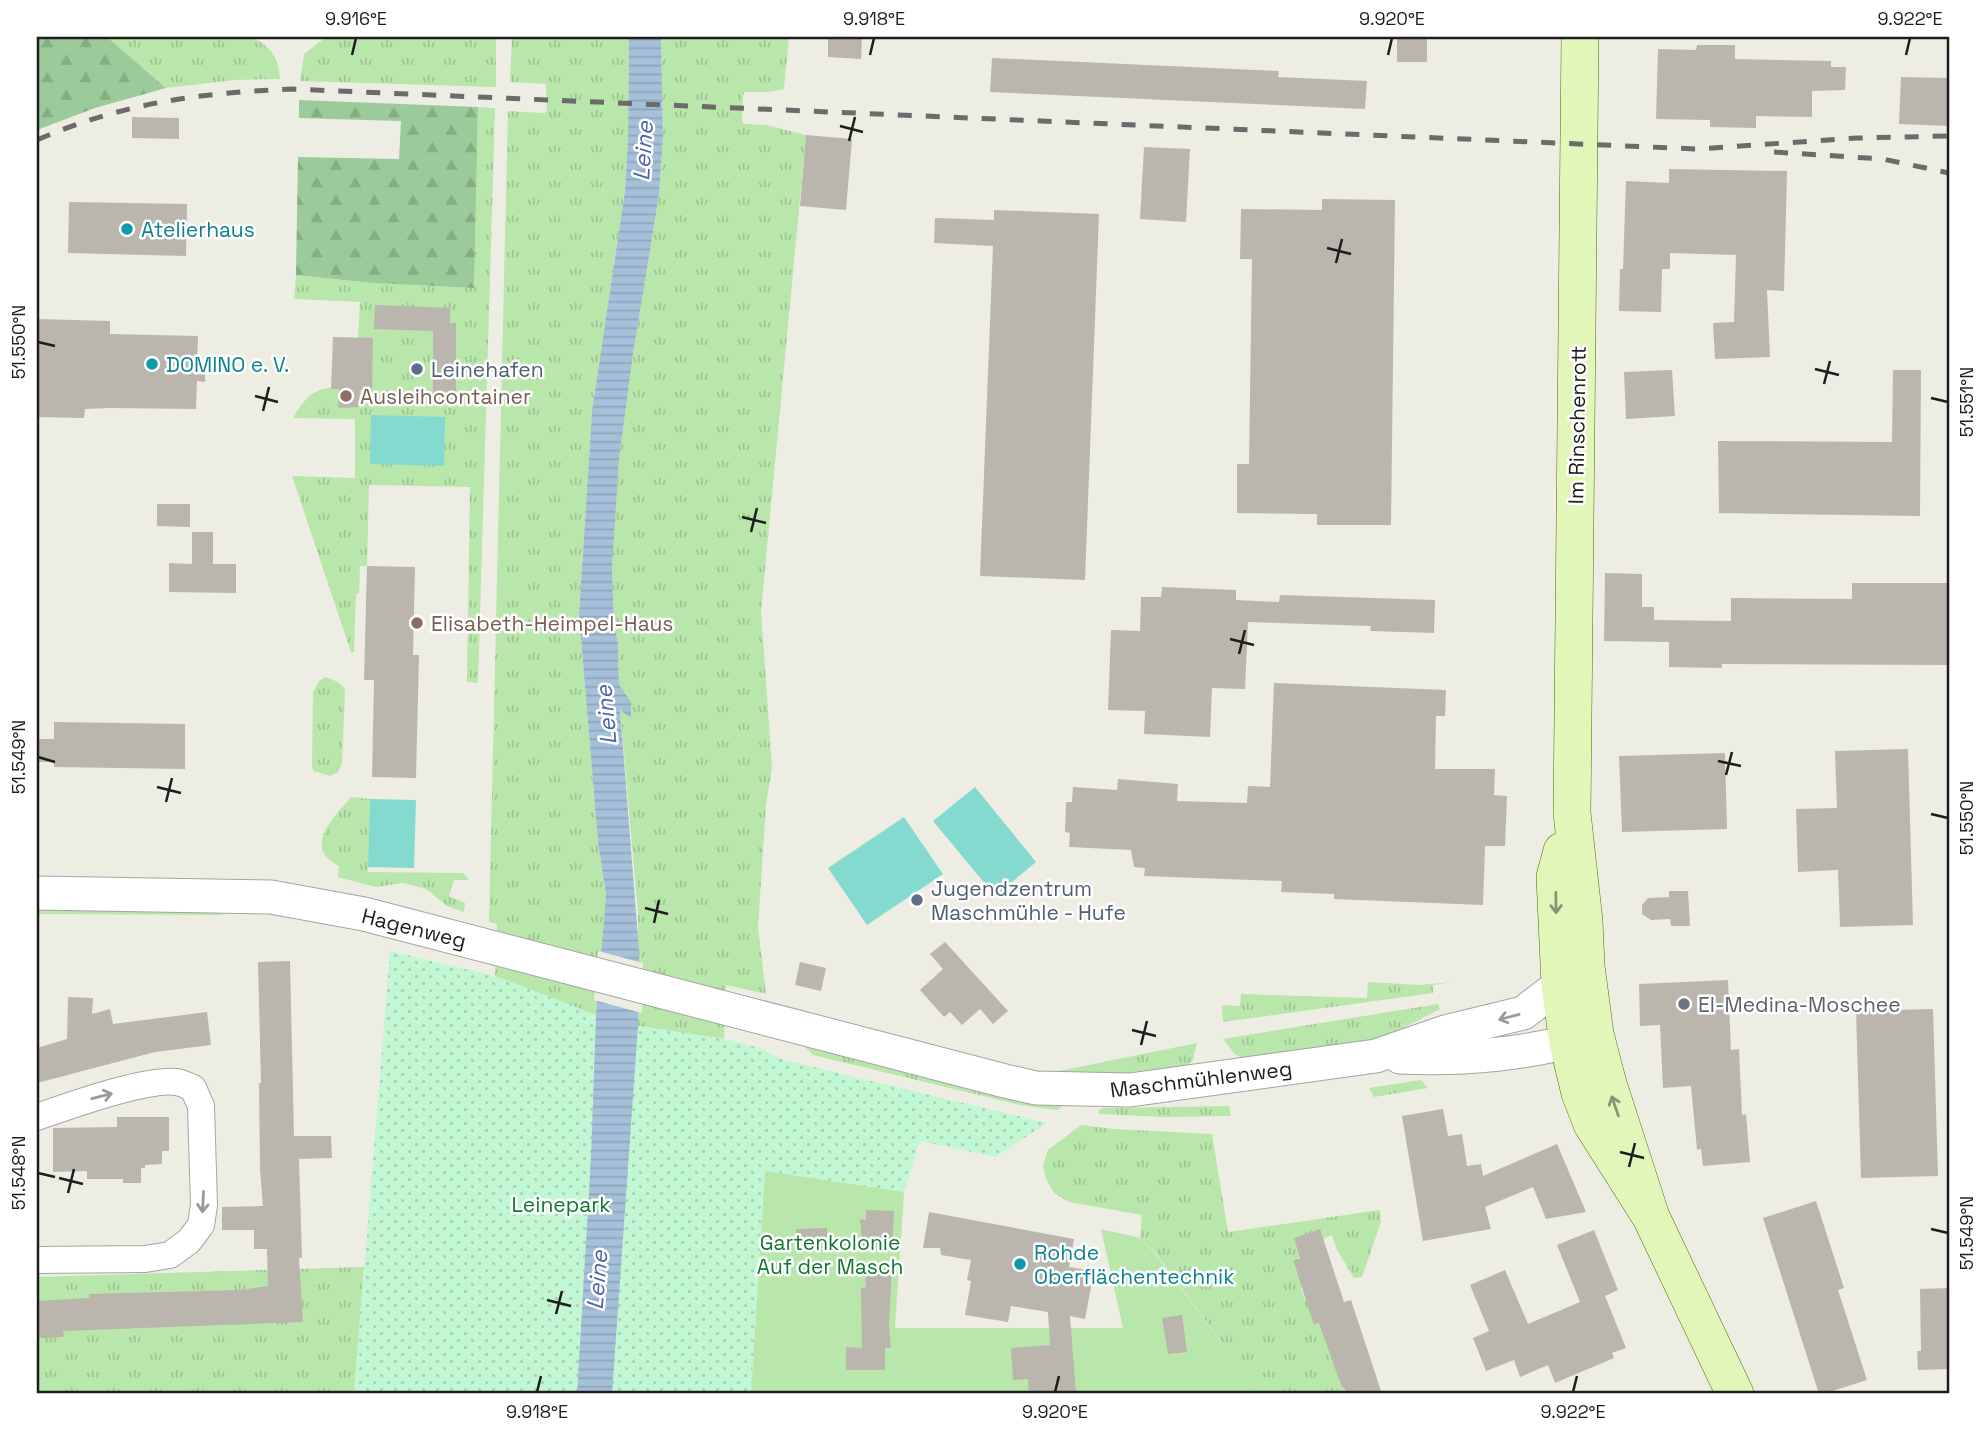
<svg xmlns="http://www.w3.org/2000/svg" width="1986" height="1431" font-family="'Space Grotesk',sans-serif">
  <defs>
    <pattern id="grass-tufts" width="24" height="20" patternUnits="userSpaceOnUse" patternTransform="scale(1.75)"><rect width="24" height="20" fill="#b8e6ab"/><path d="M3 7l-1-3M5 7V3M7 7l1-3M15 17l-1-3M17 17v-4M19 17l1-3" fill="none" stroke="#9ec593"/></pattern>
    <pattern id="forest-firs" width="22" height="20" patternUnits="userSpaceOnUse" patternTransform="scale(1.75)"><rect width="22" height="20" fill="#9bcb9a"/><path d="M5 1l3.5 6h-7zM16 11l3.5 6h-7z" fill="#85ae84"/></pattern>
    <pattern id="park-dots" width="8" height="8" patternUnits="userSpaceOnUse" patternTransform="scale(1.75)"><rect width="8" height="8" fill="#c2f7d4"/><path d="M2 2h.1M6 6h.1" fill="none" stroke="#a6d3b6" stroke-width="1.8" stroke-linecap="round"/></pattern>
    <pattern id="water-rules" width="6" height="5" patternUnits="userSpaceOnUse" patternTransform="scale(1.75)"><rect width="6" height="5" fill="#a6c0da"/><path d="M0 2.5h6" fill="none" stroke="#8ea5bb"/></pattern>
  </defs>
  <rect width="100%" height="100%" fill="#eeede3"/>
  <path fill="url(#grass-tufts)" d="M 107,37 L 250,37 C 270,44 279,59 280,79 L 235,80 L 166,88 Z
    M 326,37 L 496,37 L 496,87 L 300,81 L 304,54 Z
    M 512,37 L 629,37 L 628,139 L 625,191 L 592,411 L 579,615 L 598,842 L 606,895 L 596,1015 L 495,976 L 497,924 L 489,922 L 508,111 L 545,113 L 547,111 L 546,84 L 510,82 Z
    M 661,37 L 789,37 L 784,89 L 769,92 L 745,92 L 743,95 L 742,121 L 744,124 L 766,125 L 806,135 L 761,611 L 772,768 L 766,804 L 758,927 L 766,994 L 726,985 L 724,1039 L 638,1026 L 638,914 L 620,708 L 631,717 L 631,702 L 619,686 L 618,642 L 614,625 L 612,569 L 619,460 L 633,354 L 659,195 L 663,137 Z
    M 478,107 L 495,108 L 478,683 L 467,682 L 470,487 L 369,485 L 367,566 L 360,566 L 359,593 L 356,594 L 354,652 L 351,652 L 292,476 L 355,478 L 355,419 L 293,418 C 316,378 330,389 371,390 L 373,339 L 358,338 L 360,302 L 294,299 L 296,275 L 372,283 L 474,288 Z
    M 326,677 L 338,682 L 345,689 L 342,764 L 338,772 L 330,776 L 314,771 L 312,767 L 313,692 L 320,680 Z
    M 351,797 L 370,799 L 368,872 L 463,873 L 469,880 L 454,880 L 449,896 L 465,903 L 464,912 L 447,906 L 426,889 L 403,883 L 376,887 L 338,877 L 339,866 C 301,848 335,816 351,797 Z
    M 37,909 L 224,910 L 224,913 L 222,915 L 37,914 Z
    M 1368,982 L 1418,985 L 1454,982 L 1433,985 L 1433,993 L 1223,1022 L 1222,1005 L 1240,1006 L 1241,994 L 1367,998 Z
    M 1438,1004 L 1440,1009 L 1386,1037 L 1245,1060 L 1235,1054 L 1223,1039 Z
    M 799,1041 L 1066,1101 L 1058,1110 L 1020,1105 L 813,1055 Z
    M 1197,1043 L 1193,1060 L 1185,1069 L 1149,1074 L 1054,1072 Z
    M 1421,1080 L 1428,1088 L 1374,1097 L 1369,1088 Z
    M 1229,1106 L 1231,1116 L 1164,1117 L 1099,1114 L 1099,1110 L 1104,1108 Z
    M 1081,1125 L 1114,1129 L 1212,1134 L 1228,1232 L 1380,1210 L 1381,1222 L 1362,1277 L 1354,1278 L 1337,1250 L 1332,1235 C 1317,1240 1308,1255 1293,1260 L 1296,1271 L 1299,1271 L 1304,1287 L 1301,1288 L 1305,1299 L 1308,1299 L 1314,1325 L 1320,1323 L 1333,1363 L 1340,1376 L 1338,1377 L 1341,1387 L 1344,1387 L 1347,1394 L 1260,1394 L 1154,1251 L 1140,1238 L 1142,1215 L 1069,1202 L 1054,1193 L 1046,1179 L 1043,1166 L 1048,1150 Z
    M 364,1267 L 354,1394 L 37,1394 L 37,1277 Z"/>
  <path fill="url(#forest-firs)" d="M 37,37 L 107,37 L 166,88 L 95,108 L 37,130 Z
    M 299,100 L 478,107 L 474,288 L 372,283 L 296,275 L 298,157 L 399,159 L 401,121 L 299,118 Z"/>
  <path fill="url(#park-dots)" d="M 390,951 L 495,976 L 596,1015 L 638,1026 L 724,1039 L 757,1047 L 784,1060 L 1047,1123 L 996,1157 L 920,1141 L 904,1192 L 765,1171 L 751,1394 L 354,1394 Z"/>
  <path fill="#b8e6ab" d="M 765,1171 L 904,1192 L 895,1328 L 1123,1328 L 1101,1229 L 1140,1238 L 1153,1251 L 1260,1394 L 751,1394 Z"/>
  <path fill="#85dad0" d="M 371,415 L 445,417 L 444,466 L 370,464 Z
    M 975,787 L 1036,862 L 995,896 L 933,821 Z
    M 370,799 L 416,800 L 414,868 L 368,867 Z
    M 904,817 L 943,874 L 867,925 L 828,868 Z"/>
  <path fill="url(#water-rules)" d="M 629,37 L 661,37 L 663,137 L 659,195 L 633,354 L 619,460 L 612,569 L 614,625 L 618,642 L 619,685 L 631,702 L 631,718 L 620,710 L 639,950 L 638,1026 L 612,1394 L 577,1394 L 591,1158 L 596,1015 L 606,895 L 598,842 L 579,615 L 592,411 L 625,191 L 628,139 Z"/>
  <path fill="#eeede3" d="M 598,951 L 643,963 L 642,1013 L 594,1000 Z"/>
  <path fill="#bab6ad" d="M 828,37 L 862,37 L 861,59 L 828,57 Z
    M 1397,37 L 1427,37 L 1427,62 L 1397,62 Z
    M 1697,45 L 1735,45 L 1735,59 L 1831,61 L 1831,67 L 1846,67 L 1845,90 L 1812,91 L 1812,117 L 1756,116 L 1756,128 L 1710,127 L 1710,120 L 1656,119 L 1658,49 L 1696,50 Z
    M 992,58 L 1279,71 L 1278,77 L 1367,81 L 1365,109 L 990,92 Z
    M 1901,77 L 1949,78 L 1949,126 L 1899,124 Z
    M 132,117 L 179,118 L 179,139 L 132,138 Z
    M 806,135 L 852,139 L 846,210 L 800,206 Z
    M 1144,147 L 1190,149 L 1186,222 L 1140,219 Z
    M 1669,169 L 1787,171 L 1784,291 L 1767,290 L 1770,357 L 1715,359 L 1713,323 L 1734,322 L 1736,255 L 1670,253 L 1670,269 L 1662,269 L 1661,312 L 1619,311 L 1620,269 L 1623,269 L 1626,181 L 1669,183 Z
    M 1322,199 L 1395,200 L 1391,525 L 1317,525 L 1317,514 L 1237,513 L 1237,464 L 1249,464 L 1252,259 L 1240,259 L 1241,209 L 1322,210 Z
    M 69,202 L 187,204 L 186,256 L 68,253 Z
    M 994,210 L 1099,214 L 1085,580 L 980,576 L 993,246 L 934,243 L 935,218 L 994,220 Z
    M 375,305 L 450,308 L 450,323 L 456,323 L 456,392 L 433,392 L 433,331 L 374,329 Z
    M 37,319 L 110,321 L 110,334 L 198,336 L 197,363 L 205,363 L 205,382 L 197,381 L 196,409 L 109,408 L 85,409 L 84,418 L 37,417 Z
    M 333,337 L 373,338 L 372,390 L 360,390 L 359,407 L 338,408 L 339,389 L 331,389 Z
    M 1672,370 L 1675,416 L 1626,419 L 1624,372 Z
    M 1893,370 L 1921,370 L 1920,516 L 1719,513 L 1718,441 L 1892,442 Z
    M 157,504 L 190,504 L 190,527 L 157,526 Z
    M 192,532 L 213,532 L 213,564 L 236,564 L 236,593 L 169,592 L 169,563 L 192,564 Z
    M 367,566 L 415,567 L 413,655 L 419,655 L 416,778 L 372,777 L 374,680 L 364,680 Z
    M 1605,573 L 1642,574 L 1642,607 L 1654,607 L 1654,620 L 1731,621 L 1731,598 L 1852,599 L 1852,583 L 1949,583 L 1949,665 L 1722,664 L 1722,668 L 1669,667 L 1669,642 L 1604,641 Z
    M 1162,587 L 1236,590 L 1236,600 L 1279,602 L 1280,595 L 1435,600 L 1434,633 L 1370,631 L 1371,626 L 1248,622 L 1245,689 L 1212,688 L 1210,737 L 1144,734 L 1145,711 L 1108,710 L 1111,630 L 1140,631 L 1141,597 L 1161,597 Z
    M 1274,683 L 1446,690 L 1445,716 L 1436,716 L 1435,769 L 1495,769 L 1494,795 L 1507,796 L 1505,846 L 1485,846 L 1483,905 L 1334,899 L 1334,894 L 1281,892 L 1282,881 L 1144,876 L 1145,868 L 1134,867 L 1131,850 L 1069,847 L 1070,833 L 1065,832 L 1066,802 L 1072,802 L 1073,787 L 1117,790 L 1118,779 L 1178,784 L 1177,801 L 1247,803 L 1248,786 L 1270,787 Z
    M 54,722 L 185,724 L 185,769 L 54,767 L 54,762 L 37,762 L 37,739 L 54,739 Z
    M 1908,749 L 1913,925 L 1840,927 L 1838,870 L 1798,872 L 1796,809 L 1837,808 L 1835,751 Z
    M 1725,753 L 1727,829 L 1622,832 L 1619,756 Z
    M 1669,891 L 1688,891 L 1690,926 L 1671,926 L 1670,919 L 1651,920 L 1642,914 L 1642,905 L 1648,898 L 1669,897 Z
    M 945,942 L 1008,1011 L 993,1024 L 980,1009 L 962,1025 L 950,1012 L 944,1017 L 920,990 L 943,969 L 930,954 Z
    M 290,961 L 294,1136 L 331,1136 L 332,1158 L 299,1159 L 302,1258 L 299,1258 L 303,1322 L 63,1331 L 64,1337 L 37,1338 L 37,1301 L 89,1298 L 89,1294 L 241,1290 L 268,1286 L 267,1249 L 254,1249 L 254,1230 L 222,1230 L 222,1207 L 263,1206 L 260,1170 L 259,1083 L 261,1083 L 258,962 Z
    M 800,962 L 826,968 L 821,991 L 795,985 Z
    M 1728,980 L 1731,1050 L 1739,1049 L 1742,1115 L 1746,1114 L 1750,1162 L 1703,1166 L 1701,1149 L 1697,1150 L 1691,1086 L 1663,1088 L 1660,1025 L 1640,1026 L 1639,984 Z
    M 68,997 L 93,998 L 92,1014 L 110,1009 L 113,1024 L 207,1012 L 211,1045 L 155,1052 L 37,1083 L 37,1048 L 67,1039 Z
    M 1933,1009 L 1938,1176 L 1861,1178 L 1856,1011 Z
    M 1443,1109 L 1448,1136 L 1462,1134 L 1467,1166 L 1481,1164 L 1483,1176 L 1557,1144 L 1586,1212 L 1546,1219 L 1533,1187 L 1485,1207 L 1491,1229 L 1423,1241 L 1402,1116 Z
    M 117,1117 L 169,1117 L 169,1151 L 162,1151 L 162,1164 L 145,1165 L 145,1168 L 141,1168 L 141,1183 L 123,1183 L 123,1179 L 87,1179 L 87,1171 L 53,1172 L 53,1128 L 117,1127 Z
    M 1816,1201 L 1844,1288 L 1838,1290 L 1867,1380 L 1823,1394 L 1819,1394 L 1763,1218 Z
    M 866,1210 L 894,1211 L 892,1249 L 863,1250 L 860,1219 L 866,1220 Z
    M 929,1212 L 1074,1239 L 1069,1267 L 1094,1271 L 1085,1319 L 1070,1316 L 1076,1394 L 1029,1394 L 1028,1379 L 1013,1380 L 1011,1348 L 1050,1345 L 1048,1312 L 1011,1306 L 1008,1322 L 965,1315 L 971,1281 L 967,1280 L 971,1260 L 941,1255 L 940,1248 L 923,1248 Z
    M 827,1228 L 827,1251 L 797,1252 L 796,1229 Z
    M 1320,1229 L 1344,1302 L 1351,1300 L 1382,1394 L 1347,1394 L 1344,1387 L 1342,1388 L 1319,1323 L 1314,1325 L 1293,1260 L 1300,1258 L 1294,1238 Z
    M 1594,1230 L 1618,1290 L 1605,1296 L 1626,1348 L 1612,1353 L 1614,1358 L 1555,1383 L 1548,1365 L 1520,1377 L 1514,1360 L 1486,1371 L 1473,1338 L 1489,1331 L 1470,1285 L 1505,1270 L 1528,1324 L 1580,1302 L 1557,1245 Z
    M 892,1266 L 889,1326 L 891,1348 L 885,1348 L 885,1370 L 846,1370 L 846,1347 L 862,1348 L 861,1288 L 866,1287 L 865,1274 Z
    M 1949,1288 L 1949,1369 L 1918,1370 L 1917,1351 L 1921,1351 L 1920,1289 Z
    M 1182,1315 L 1187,1352 L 1168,1354 L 1162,1318 Z"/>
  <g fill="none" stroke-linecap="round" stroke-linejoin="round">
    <defs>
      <path id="minor" d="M 37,1117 C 69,1106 146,1078 177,1082 C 182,1083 188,1086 193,1088 L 201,1106 L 204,1205 L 201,1225 L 189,1241 L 170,1255 L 145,1259 L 37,1260"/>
      <path id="tertiary" d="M 37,893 L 271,897 L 364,914 L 1005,1081 L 1036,1088 L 1130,1090 L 1376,1056 L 1445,1032 L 1523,1013 L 1580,970
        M 1400,1057 C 1463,1060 1532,1054 1592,1035"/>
      <path id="secondary" d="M 1580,37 L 1572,813 L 1584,921 L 1586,966 L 1595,1034 L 1608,1084 L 1651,1217
        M 1562,851 L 1555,877 L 1560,985 L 1568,1043 L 1580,1093 L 1592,1124 L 1651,1217 L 1735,1394"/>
    </defs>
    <use href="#minor" stroke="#a4a4a4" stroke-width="28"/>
    <use href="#tertiary" stroke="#a4a4a4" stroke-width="35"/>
    <use href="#secondary" stroke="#496f0a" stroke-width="38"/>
    <use href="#minor" stroke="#fff" stroke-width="26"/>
    <use href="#tertiary" stroke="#fff" stroke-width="33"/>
    <use href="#secondary" stroke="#e3f6b9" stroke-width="37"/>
    <path stroke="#6b6b6b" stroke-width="5" stroke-dasharray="14 14" stroke-linecap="butt" d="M 37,140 C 122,103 199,93 291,89 L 1697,149 L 1857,138 L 1949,136
      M 1774,152 L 1883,159 L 1949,173"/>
  </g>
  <defs><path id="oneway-shaft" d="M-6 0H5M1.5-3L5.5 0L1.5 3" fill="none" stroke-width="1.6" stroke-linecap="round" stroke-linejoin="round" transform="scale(1.75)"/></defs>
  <g stroke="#8a9473">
    <use href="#oneway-shaft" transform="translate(1556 903) rotate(89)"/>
    <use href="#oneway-shaft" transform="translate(1615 1106) rotate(-109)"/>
  </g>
  <g stroke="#999">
    <use href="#oneway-shaft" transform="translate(1509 1017) rotate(165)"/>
    <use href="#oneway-shaft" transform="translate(102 1096) rotate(-14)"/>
    <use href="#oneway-shaft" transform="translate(203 1202) rotate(93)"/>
  </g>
  <path fill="none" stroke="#1d1d1d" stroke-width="2.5" d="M 352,55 L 356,38M 870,55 L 874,38M 1388,55 L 1392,38M 1906,55 L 1910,38M 840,126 L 863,132M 849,141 L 855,117M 1327,248 L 1351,254M 1336,263 L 1342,239M 38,342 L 55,346M 1815,369 L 1839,375M 1824,384 L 1830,361M 255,396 L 278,402M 1931,398 L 1948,402M 263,411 L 269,387M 742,517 L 766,523M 751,532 L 757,508M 1230,639 L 1254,645M 1239,654 L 1245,630M 38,757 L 55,762M 1718,761 L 1741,766M 1726,775 L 1732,752M 157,787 L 181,793M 166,802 L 172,778M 1931,814 L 1948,818M 645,908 L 668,914M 654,923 L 659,900M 1132,1030 L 1156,1036M 1141,1045 L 1147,1021M 1620,1152 L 1644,1158M 1629,1167 L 1635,1143M 38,1173 L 55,1177M 59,1178 L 83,1184M 68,1193 L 74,1169M 1931,1229 L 1948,1233M 547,1300 L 571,1306M 556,1314 L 562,1291M 537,1392 L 541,1376M 1055,1392 L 1059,1376M 1573,1392 L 1577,1376"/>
  <g fill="#0f9aa8" stroke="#fff" stroke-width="2.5">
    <circle cx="127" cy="229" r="7"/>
    <circle cx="152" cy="364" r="7"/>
    <circle cx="1020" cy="1264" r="7"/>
  </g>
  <g fill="#5c6f8a" stroke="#fff" stroke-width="2.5">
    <circle cx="417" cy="369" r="7"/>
    <circle cx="917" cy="900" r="7"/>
  </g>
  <g fill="#8d6e63" stroke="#fff" stroke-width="2.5">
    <circle cx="346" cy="396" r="7"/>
    <circle cx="417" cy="623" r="7"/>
  </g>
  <circle fill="#6b7280" stroke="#fff" stroke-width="2.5" cx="1684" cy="1004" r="7"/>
  <g text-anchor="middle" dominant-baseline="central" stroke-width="5" stroke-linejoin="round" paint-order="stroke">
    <g font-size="21" fill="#0d838f" stroke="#fff" text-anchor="start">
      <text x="141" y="229">Atelierhaus</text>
      <text x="166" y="364">DOMINO e. V.</text>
      <text x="1034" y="1252">Rohde<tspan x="1034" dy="24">Oberflächentechnik</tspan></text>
    </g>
    <g font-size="21" fill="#4e5e75" stroke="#fff" text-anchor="start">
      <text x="431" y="369">Leinehafen</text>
      <text x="931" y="888">Jugendzentrum<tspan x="931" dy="24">Maschmühle - Hufe</tspan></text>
    </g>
    <g font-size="21" fill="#785e54" stroke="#fff" text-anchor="start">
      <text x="360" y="396">Ausleihcontainer</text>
      <text x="431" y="623">Elisabeth-Heimpel-Haus</text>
    </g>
    <g font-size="21" fill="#1d1d1d" stroke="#fff">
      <text transform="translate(1577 425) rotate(-89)">Im Rinschenrott</text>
      <text transform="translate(414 928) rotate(14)">Hagenweg</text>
      <text transform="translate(1201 1079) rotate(-7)">Maschmühlenweg</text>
    </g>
    <g font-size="21" fill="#5b616d" stroke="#fff" text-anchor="start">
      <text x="1698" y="1004">El-Medina-Moschee</text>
    </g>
    <g font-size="21" fill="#107634" stroke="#fff">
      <text x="561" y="1204">Leinepark</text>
      <text x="830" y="1242">Gartenkolonie<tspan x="830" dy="24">Auf der Masch</tspan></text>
    </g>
    <g font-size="23" font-style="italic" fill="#4e63a8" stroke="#fff">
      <text transform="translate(643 151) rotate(-86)">Leine</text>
      <text transform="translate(606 715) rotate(-95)">Leine</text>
      <text transform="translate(597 1280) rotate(-85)">Leine</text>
    </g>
  </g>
  <rect width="1986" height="1431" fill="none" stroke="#ffffff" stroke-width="77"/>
  <rect x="38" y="38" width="1910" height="1354" fill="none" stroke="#1d1d1d" stroke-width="2.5"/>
  <g font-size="18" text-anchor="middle" fill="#1d1d1d">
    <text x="356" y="25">9.916°E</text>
    <text x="874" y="25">9.918°E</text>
    <text x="1392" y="25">9.920°E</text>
    <text x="1910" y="25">9.922°E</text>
    <text transform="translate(19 342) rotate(-90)" y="6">51.550°N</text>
    <text transform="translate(1967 402) rotate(-90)" y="6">51.551°N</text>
    <text transform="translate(19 757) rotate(-90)" y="6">51.549°N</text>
    <text transform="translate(1967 818) rotate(-90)" y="6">51.550°N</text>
    <text transform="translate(19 1173) rotate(-90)" y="6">51.548°N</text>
    <text transform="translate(1967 1233) rotate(-90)" y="6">51.549°N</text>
    <text x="537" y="1418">9.918°E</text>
    <text x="1055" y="1418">9.920°E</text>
    <text x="1573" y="1418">9.922°E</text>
  </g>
</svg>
